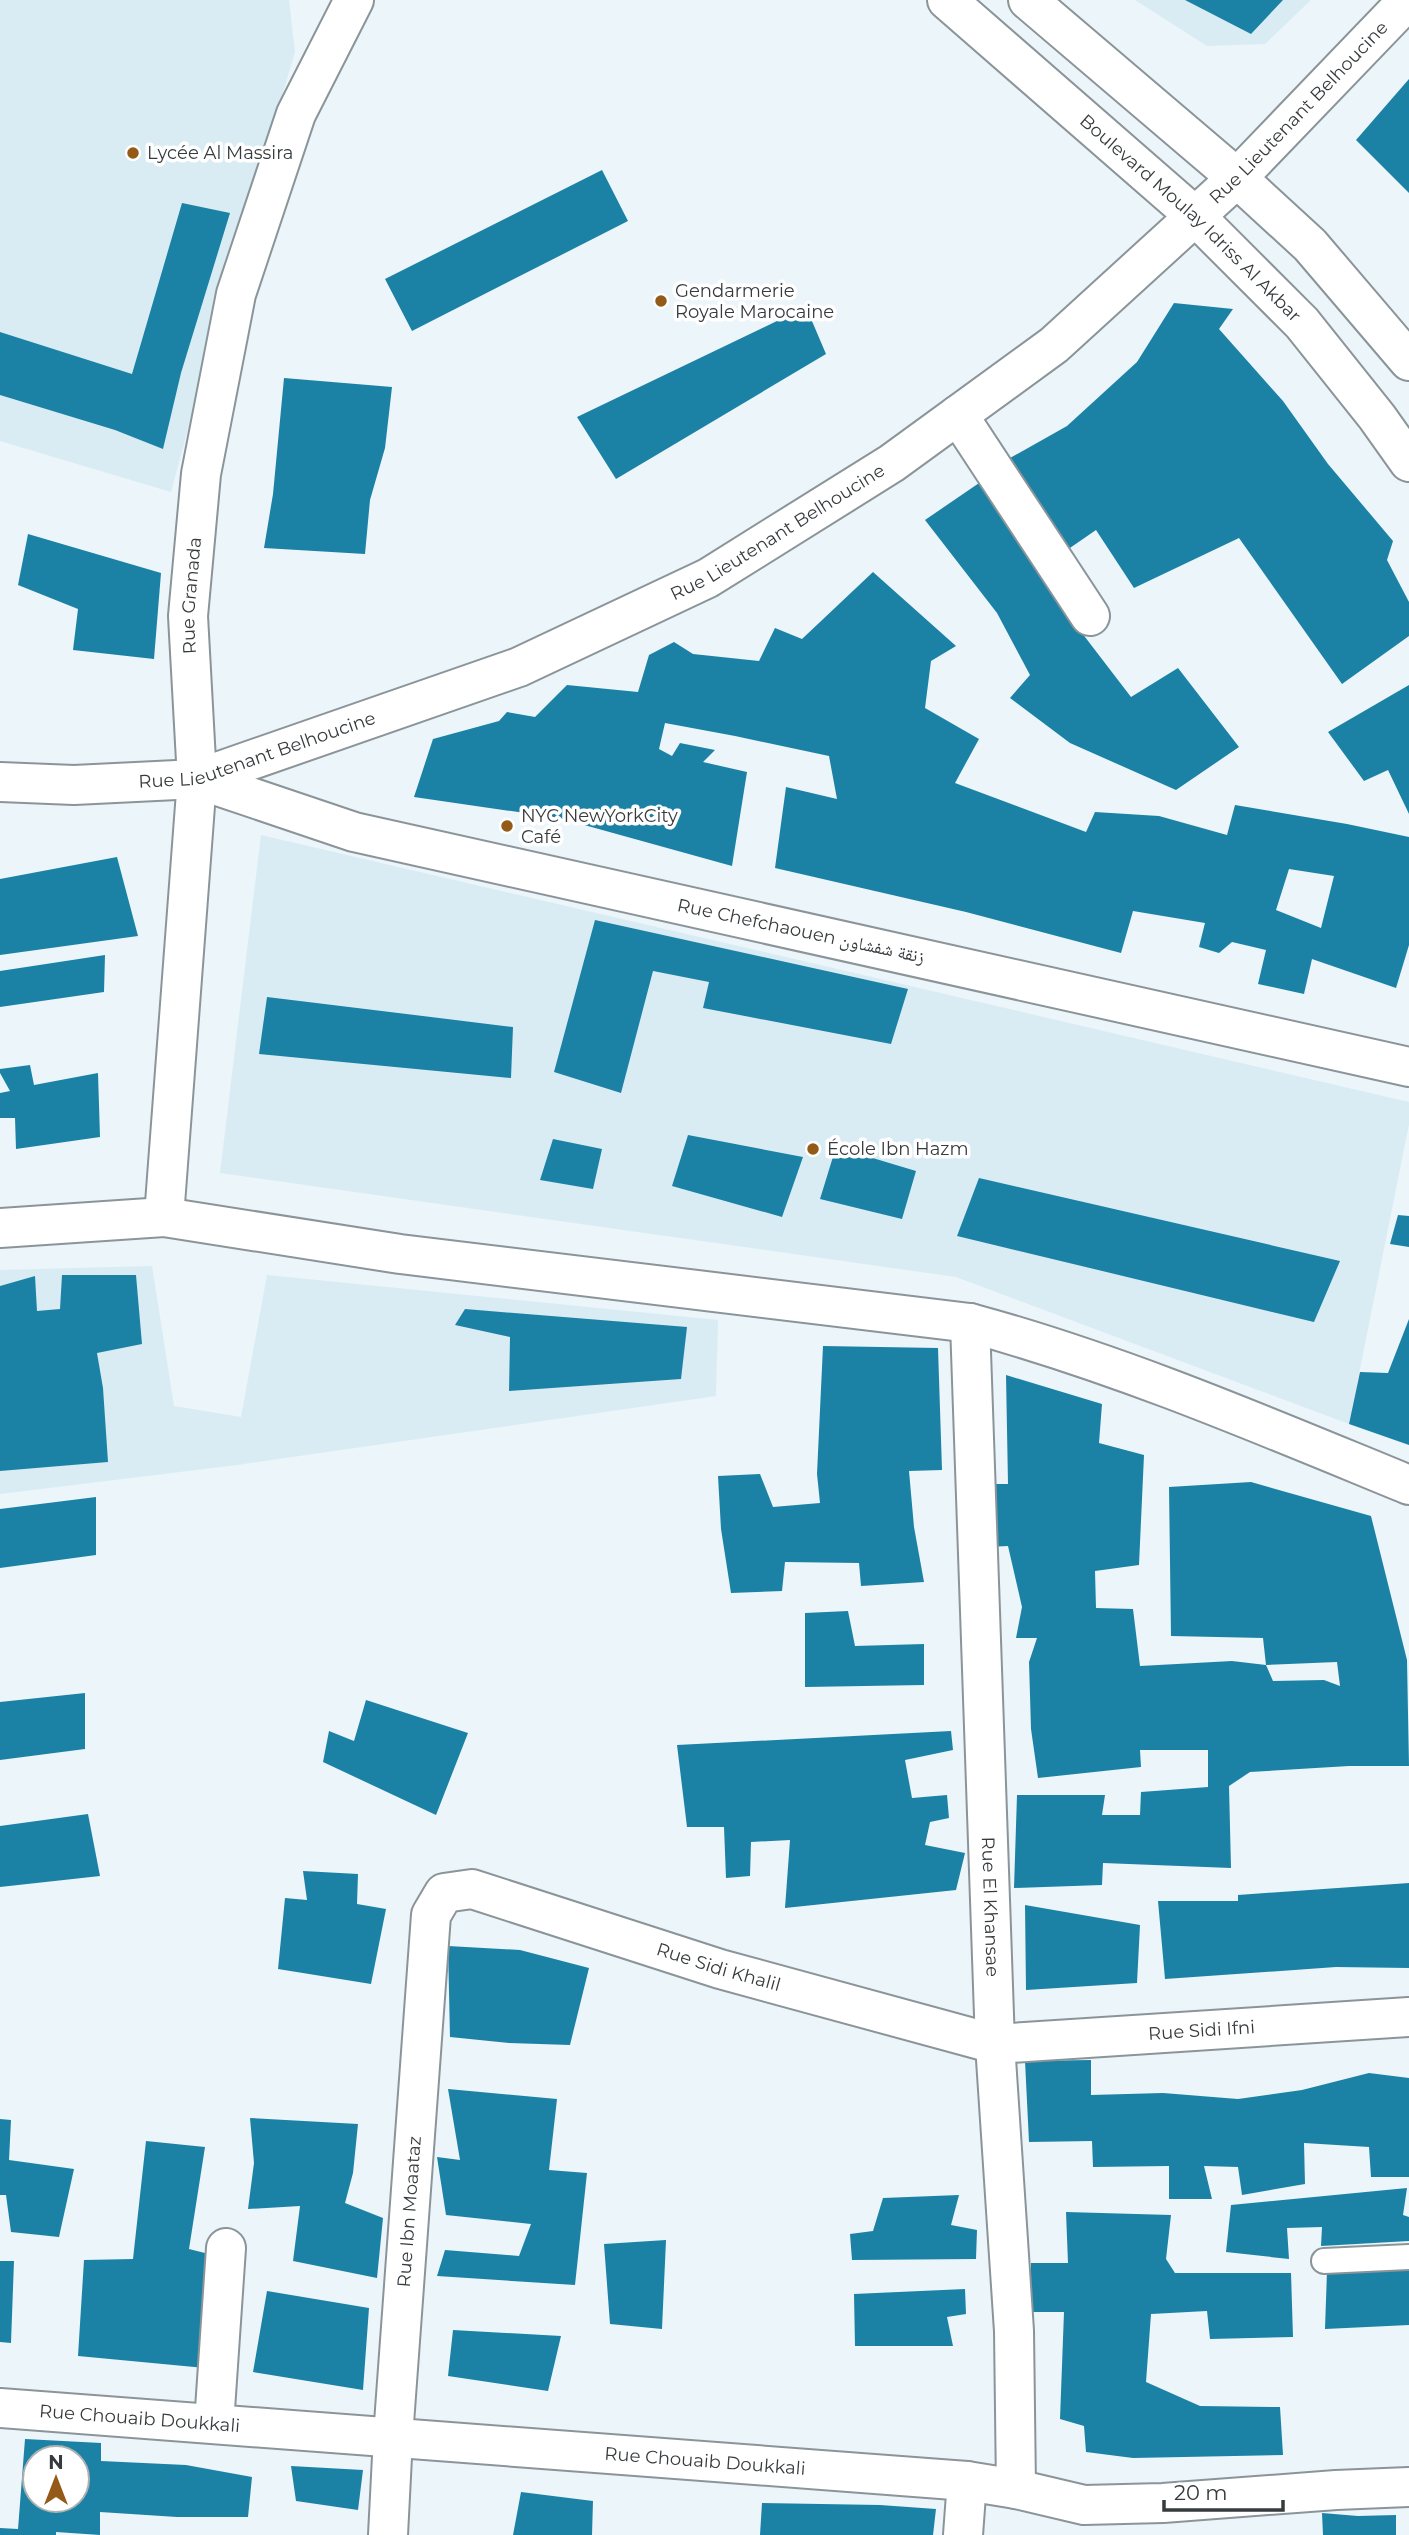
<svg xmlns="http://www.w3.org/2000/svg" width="1409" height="2535" font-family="Montserrat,'Noto Naskh Arabic',sans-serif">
  <rect width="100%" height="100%" fill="#ebf5fa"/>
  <path fill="#d9ecf4" d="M 0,0 L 289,0 L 295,52 L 235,255 L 171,492 L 0,441 Z
    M 1135,0 L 1311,0 L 1265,44 L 1207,46 Z
    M 261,835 L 1409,1102 L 1409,1124 L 1349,1424 L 956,1277 L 220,1173 Z
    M 152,1266 L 174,1406 L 241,1417 L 267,1275 L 718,1320 L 716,1396 L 237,1465 L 0,1494 L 0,1270 Z"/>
  <path fill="#1c82a5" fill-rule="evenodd" d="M 1185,0 L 1283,0 L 1251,34 Z
    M 1409,79 L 1409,193 L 1356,140 Z
    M 602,170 L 628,221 L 412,331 L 385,279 Z
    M 182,203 L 230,213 L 181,373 L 163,449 L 115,430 L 0,395 L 0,332 L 132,374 Z
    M 1174,303 L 1233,309 L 1219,329 L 1283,401 L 1328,464 L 1393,541 L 1387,560 L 1409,602 L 1409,636 L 1342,684 L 1239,538 L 1134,588 L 1096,530 L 1067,550 L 1010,458 L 1067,426 L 1137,362 Z
    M 806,307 L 826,354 L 616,479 L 577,417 Z
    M 284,378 L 392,387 L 385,448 L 370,500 L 365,554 L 264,548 L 273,494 Z
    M 982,481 L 1085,637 L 1131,697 L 1178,668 L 1239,747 L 1176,790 L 1070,743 L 1010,698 L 1030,675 L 997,613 L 925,520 Z
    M 28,534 L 161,573 L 154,659 L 73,650 L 78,609 L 18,585 Z
    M 873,572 L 956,646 L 931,661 L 925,708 L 979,739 L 955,783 L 1086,832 L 1095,812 L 1159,816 L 1227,835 L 1235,805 L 1347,824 L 1409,837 L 1409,945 L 1396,988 L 1312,959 L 1304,994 L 1258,984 L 1266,950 L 1232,942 L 1219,953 L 1199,947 L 1205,923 L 1133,911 L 1121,953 L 966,912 L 775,868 L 786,787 L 837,799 L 829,756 L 735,736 L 665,723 L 659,749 L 672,756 L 680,743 L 715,750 L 703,762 L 747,772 L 732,866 L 559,818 L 414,797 L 433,739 L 499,721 L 507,712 L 535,717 L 567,685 L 638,692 L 649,655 L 674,642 L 693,654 L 759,661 L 775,628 L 802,639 ZM 1289,869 L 1334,876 L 1321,928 L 1276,910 Z
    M 1409,685 L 1409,814 L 1388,770 L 1364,781 L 1328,732 Z
    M 117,857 L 138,936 L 0,955 L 0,879 Z
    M 595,920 L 908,989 L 891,1044 L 703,1008 L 709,982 L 653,971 L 621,1093 L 554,1072 Z
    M 105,955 L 104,992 L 0,1007 L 0,971 Z
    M 267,997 L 513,1027 L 511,1078 L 259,1054 Z
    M 30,1065 L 34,1085 L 98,1073 L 100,1137 L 16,1149 L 15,1118 L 0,1118 L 0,1093 L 10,1091 L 0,1073 L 0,1069 Z
    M 688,1135 L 803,1157 L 782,1217 L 672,1186 Z
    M 553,1139 L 602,1149 L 593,1189 L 540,1180 Z
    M 836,1147 L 916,1171 L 902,1219 L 820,1199 Z
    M 979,1178 L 1340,1261 L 1314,1322 L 957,1236 Z
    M 1398,1215 L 1409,1216 L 1409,1247 L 1390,1244 Z
    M 62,1275 L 136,1275 L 142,1344 L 97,1353 L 103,1388 L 108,1462 L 0,1471 L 0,1286 L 35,1276 L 37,1311 L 60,1309 Z
    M 465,1309 L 687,1327 L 681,1379 L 509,1391 L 510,1337 L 455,1325 Z
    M 1409,1319 L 1409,1445 L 1349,1424 L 1360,1372 L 1388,1373 Z
    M 823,1346 L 938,1348 L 942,1470 L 909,1471 L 914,1527 L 924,1582 L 861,1586 L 859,1563 L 785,1562 L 782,1591 L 731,1593 L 721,1529 L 718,1476 L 760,1474 L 773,1507 L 820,1503 L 817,1474 Z
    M 1006,1375 L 1102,1404 L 1099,1443 L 1144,1455 L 1139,1565 L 1095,1571 L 1096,1608 L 1133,1609 L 1140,1666 L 1232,1661 L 1266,1665 L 1263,1638 L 1171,1636 L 1169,1487 L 1251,1482 L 1371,1516 L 1407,1660 L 1409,1766 L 1349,1766 L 1250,1772 L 1229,1786 L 1231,1868 L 1103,1863 L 1102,1885 L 1014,1888 L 1017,1795 L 1105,1795 L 1102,1815 L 1140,1815 L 1141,1792 L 1208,1787 L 1208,1750 L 1140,1750 L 1141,1767 L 1038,1778 L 1031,1729 L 1029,1662 L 1037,1638 L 1016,1638 L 1022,1607 L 1008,1546 L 988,1547 L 985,1484 L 1008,1484 ZM 1337,1662 L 1340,1686 L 1324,1680 L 1273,1681 L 1266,1665 Z
    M 96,1497 L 96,1555 L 0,1568 L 0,1509 Z
    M 848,1611 L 855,1646 L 924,1644 L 924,1685 L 805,1687 L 805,1613 Z
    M 85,1693 L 85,1749 L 0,1760 L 0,1702 Z
    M 366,1700 L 468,1733 L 436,1815 L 323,1762 L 329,1731 L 354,1741 Z
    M 951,1731 L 953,1750 L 905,1760 L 912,1798 L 947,1795 L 949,1818 L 930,1822 L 925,1845 L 965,1853 L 956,1890 L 785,1908 L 790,1840 L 751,1842 L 750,1876 L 726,1878 L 724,1827 L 687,1827 L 677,1745 Z
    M 88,1814 L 100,1876 L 0,1887 L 0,1826 Z
    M 303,1871 L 358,1874 L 357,1904 L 386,1909 L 371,1984 L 278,1969 L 285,1898 L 307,1900 Z
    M 1409,1883 L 1409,1968 L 1336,1967 L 1165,1979 L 1158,1901 L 1238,1901 L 1238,1895 Z
    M 1025,1905 L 1140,1925 L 1137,1983 L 1026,1990 Z
    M 448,1946 L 520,1950 L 589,1968 L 570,2045 L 509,2043 L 450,2037 Z
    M 1091,2060 L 1091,2095 L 1163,2093 L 1238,2099 L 1302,2090 L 1369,2073 L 1409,2078 L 1409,2177 L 1371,2177 L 1369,2147 L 1304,2143 L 1305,2184 L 1242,2195 L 1238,2167 L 1204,2166 L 1212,2199 L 1169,2199 L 1169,2166 L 1093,2167 L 1092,2141 L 1029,2142 L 1025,2061 Z
    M 448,2089 L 557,2099 L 549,2170 L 587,2173 L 575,2285 L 437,2276 L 445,2250 L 519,2256 L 531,2224 L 446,2215 L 437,2157 L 460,2160 Z
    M 250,2118 L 358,2124 L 353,2173 L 345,2203 L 383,2218 L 377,2278 L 293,2261 L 300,2206 L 248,2209 L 254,2163 Z
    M 0,2119 L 11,2120 L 9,2160 L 74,2169 L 59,2237 L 11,2232 L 6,2195 L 0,2195 Z
    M 146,2141 L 205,2147 L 189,2249 L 209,2254 L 205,2368 L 78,2356 L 84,2260 L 133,2259 Z
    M 1407,2188 L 1403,2215 L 1409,2217 L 1409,2241 L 1321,2246 L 1322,2227 L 1287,2228 L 1289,2259 L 1226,2252 L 1231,2205 Z
    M 959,2195 L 951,2225 L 977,2230 L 976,2259 L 852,2260 L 850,2234 L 873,2231 L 883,2198 Z
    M 1066,2212 L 1171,2215 L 1166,2259 L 1175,2273 L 1291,2273 L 1293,2337 L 1210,2339 L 1207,2311 L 1151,2314 L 1146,2382 L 1200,2406 L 1280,2407 L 1283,2455 L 1133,2458 L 1086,2452 L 1084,2426 L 1060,2419 L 1064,2312 L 1030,2312 L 1031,2263 L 1068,2263 Z
    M 666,2240 L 662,2329 L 610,2324 L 604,2244 Z
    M 0,2261 L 14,2261 L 11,2343 L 0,2342 Z
    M 1327,2271 L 1409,2271 L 1409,2325 L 1325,2329 Z
    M 965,2289 L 966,2314 L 947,2317 L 953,2346 L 855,2346 L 854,2294 Z
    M 267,2291 L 369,2308 L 363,2390 L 253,2372 Z
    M 453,2330 L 561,2336 L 548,2391 L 448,2376 Z
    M 25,2439 L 101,2443 L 101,2461 L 186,2465 L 252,2477 L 248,2517 L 177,2517 L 100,2512 L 100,2535 L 56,2532 L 56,2535 L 0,2535 L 0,2528 L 18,2529 ZM 35,2458 L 77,2458 L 77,2500 L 35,2500 Z
    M 291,2466 L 363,2470 L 358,2510 L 296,2501 Z
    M 521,2492 L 593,2501 L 592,2535 L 513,2535 Z
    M 762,2503 L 880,2505 L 936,2509 L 933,2535 L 760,2535 Z
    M 1322,2513 L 1358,2516 L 1396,2515 L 1396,2535 L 1323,2535 Z"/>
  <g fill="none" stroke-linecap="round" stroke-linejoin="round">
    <defs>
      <path id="service" d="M 1324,2261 L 1409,2257"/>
      <g id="minor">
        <path d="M 958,415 L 1090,616"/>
        <path d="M 197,779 L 354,832 L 1409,1067"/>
        <path id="s1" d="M 164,1217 L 197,779 L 188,616 L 201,474 L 236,294 L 296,114 L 354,0"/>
        <path d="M 0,1228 L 164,1217 L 400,1254 L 970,1323 C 1121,1364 1265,1426 1409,1485"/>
        <path id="s2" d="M 970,1323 L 995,2044 L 1014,2331 L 1016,2489"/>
        <path id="s3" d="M 0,2408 L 967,2481 L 1016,2489 L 1084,2505 L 1163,2503 L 1336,2490 L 1409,2487"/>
        <path d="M 214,2424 L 226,2248"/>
        <path id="s4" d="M 388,2535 L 393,2437 L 431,1915 L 444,1893 L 472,1889 L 720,1969 L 995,2044 L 1409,2017"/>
        <path d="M 963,2535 L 967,2481"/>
      </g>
      <g id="tertiary">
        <path id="s5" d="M 0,782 L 74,785 L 197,779 L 519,667 L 708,578 L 892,463 L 1054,345 L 1237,178 L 1408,0"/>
      </g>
      <g id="primary">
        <path id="s6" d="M 947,0 L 1196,217 L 1302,323 L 1377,417 L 1409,462"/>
        <path d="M 1028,0 L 1237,178 L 1310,245 L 1409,361"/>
      </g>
    </defs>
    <use href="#service" stroke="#8b9599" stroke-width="28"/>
    <use href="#minor" stroke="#8b9599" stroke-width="42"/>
    <use href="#tertiary" stroke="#8b9599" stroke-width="42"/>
    <use href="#primary" stroke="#8b9599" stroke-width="42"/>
    <use href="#service" stroke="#fff" stroke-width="24"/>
    <use href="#minor" stroke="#fff" stroke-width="38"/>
    <use href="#tertiary" stroke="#fff" stroke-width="38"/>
    <use href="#primary" stroke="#fff" stroke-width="38"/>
  </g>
  <g fill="#945a18" stroke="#fff" stroke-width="2.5">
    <circle cx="133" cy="153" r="7"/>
    <circle cx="661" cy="301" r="7"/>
    <circle cx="507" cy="826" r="7"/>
    <circle cx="813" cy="1149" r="7"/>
  </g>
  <g text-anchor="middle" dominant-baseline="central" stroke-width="7" stroke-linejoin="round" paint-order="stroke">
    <g font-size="18" fill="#373b3d" stroke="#fff">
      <text stroke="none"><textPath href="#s5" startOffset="1502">Rue Lieutenant Belhoucine</textPath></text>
      <text stroke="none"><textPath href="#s6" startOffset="327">Boulevard Moulay Idriss Al Akbar</textPath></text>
      <text stroke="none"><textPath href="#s5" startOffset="830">Rue Lieutenant Belhoucine</textPath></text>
      <text stroke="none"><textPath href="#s1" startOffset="623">Rue Granada</textPath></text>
      <text stroke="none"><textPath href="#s5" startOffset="262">Rue Lieutenant Belhoucine</textPath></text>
      <text transform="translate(801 931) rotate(12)">Rue Chefchaouen زنقة شفشاون</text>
      <text stroke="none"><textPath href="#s2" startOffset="584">Rue El Khansae</textPath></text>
      <text stroke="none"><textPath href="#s4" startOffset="934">Rue Sidi Khalil</textPath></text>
      <text stroke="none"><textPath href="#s4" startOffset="1428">Rue Sidi Ifni</textPath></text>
      <text stroke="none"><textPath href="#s4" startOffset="324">Rue Ibn Moaataz</textPath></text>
      <text stroke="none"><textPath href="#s3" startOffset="140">Rue Chouaib Doukkali</textPath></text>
      <text stroke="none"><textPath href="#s3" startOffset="707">Rue Chouaib Doukkali</textPath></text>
    </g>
    <g font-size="18" fill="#373b3d" stroke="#fff" text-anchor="start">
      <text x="147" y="153">Lycée Al Massira</text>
      <text x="675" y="291">Gendarmerie<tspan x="675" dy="21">Royale Marocaine</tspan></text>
      <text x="521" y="816">NYC NewYorkCity<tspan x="521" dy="21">Café</tspan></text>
      <text x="827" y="1149">École Ibn Hazm</text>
    </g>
  </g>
  <g transform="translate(56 2479)"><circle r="33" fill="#ffffff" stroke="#afb1b1" stroke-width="2"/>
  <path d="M0-5L12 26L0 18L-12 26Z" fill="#945a18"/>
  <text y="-10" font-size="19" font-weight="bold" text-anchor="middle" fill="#373b3d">N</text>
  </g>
  <path d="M1164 2500v10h119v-10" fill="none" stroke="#373b3d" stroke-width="3.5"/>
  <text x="1174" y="2500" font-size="21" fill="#373b3d" stroke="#ffffff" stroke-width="5" paint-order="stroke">20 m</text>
</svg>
